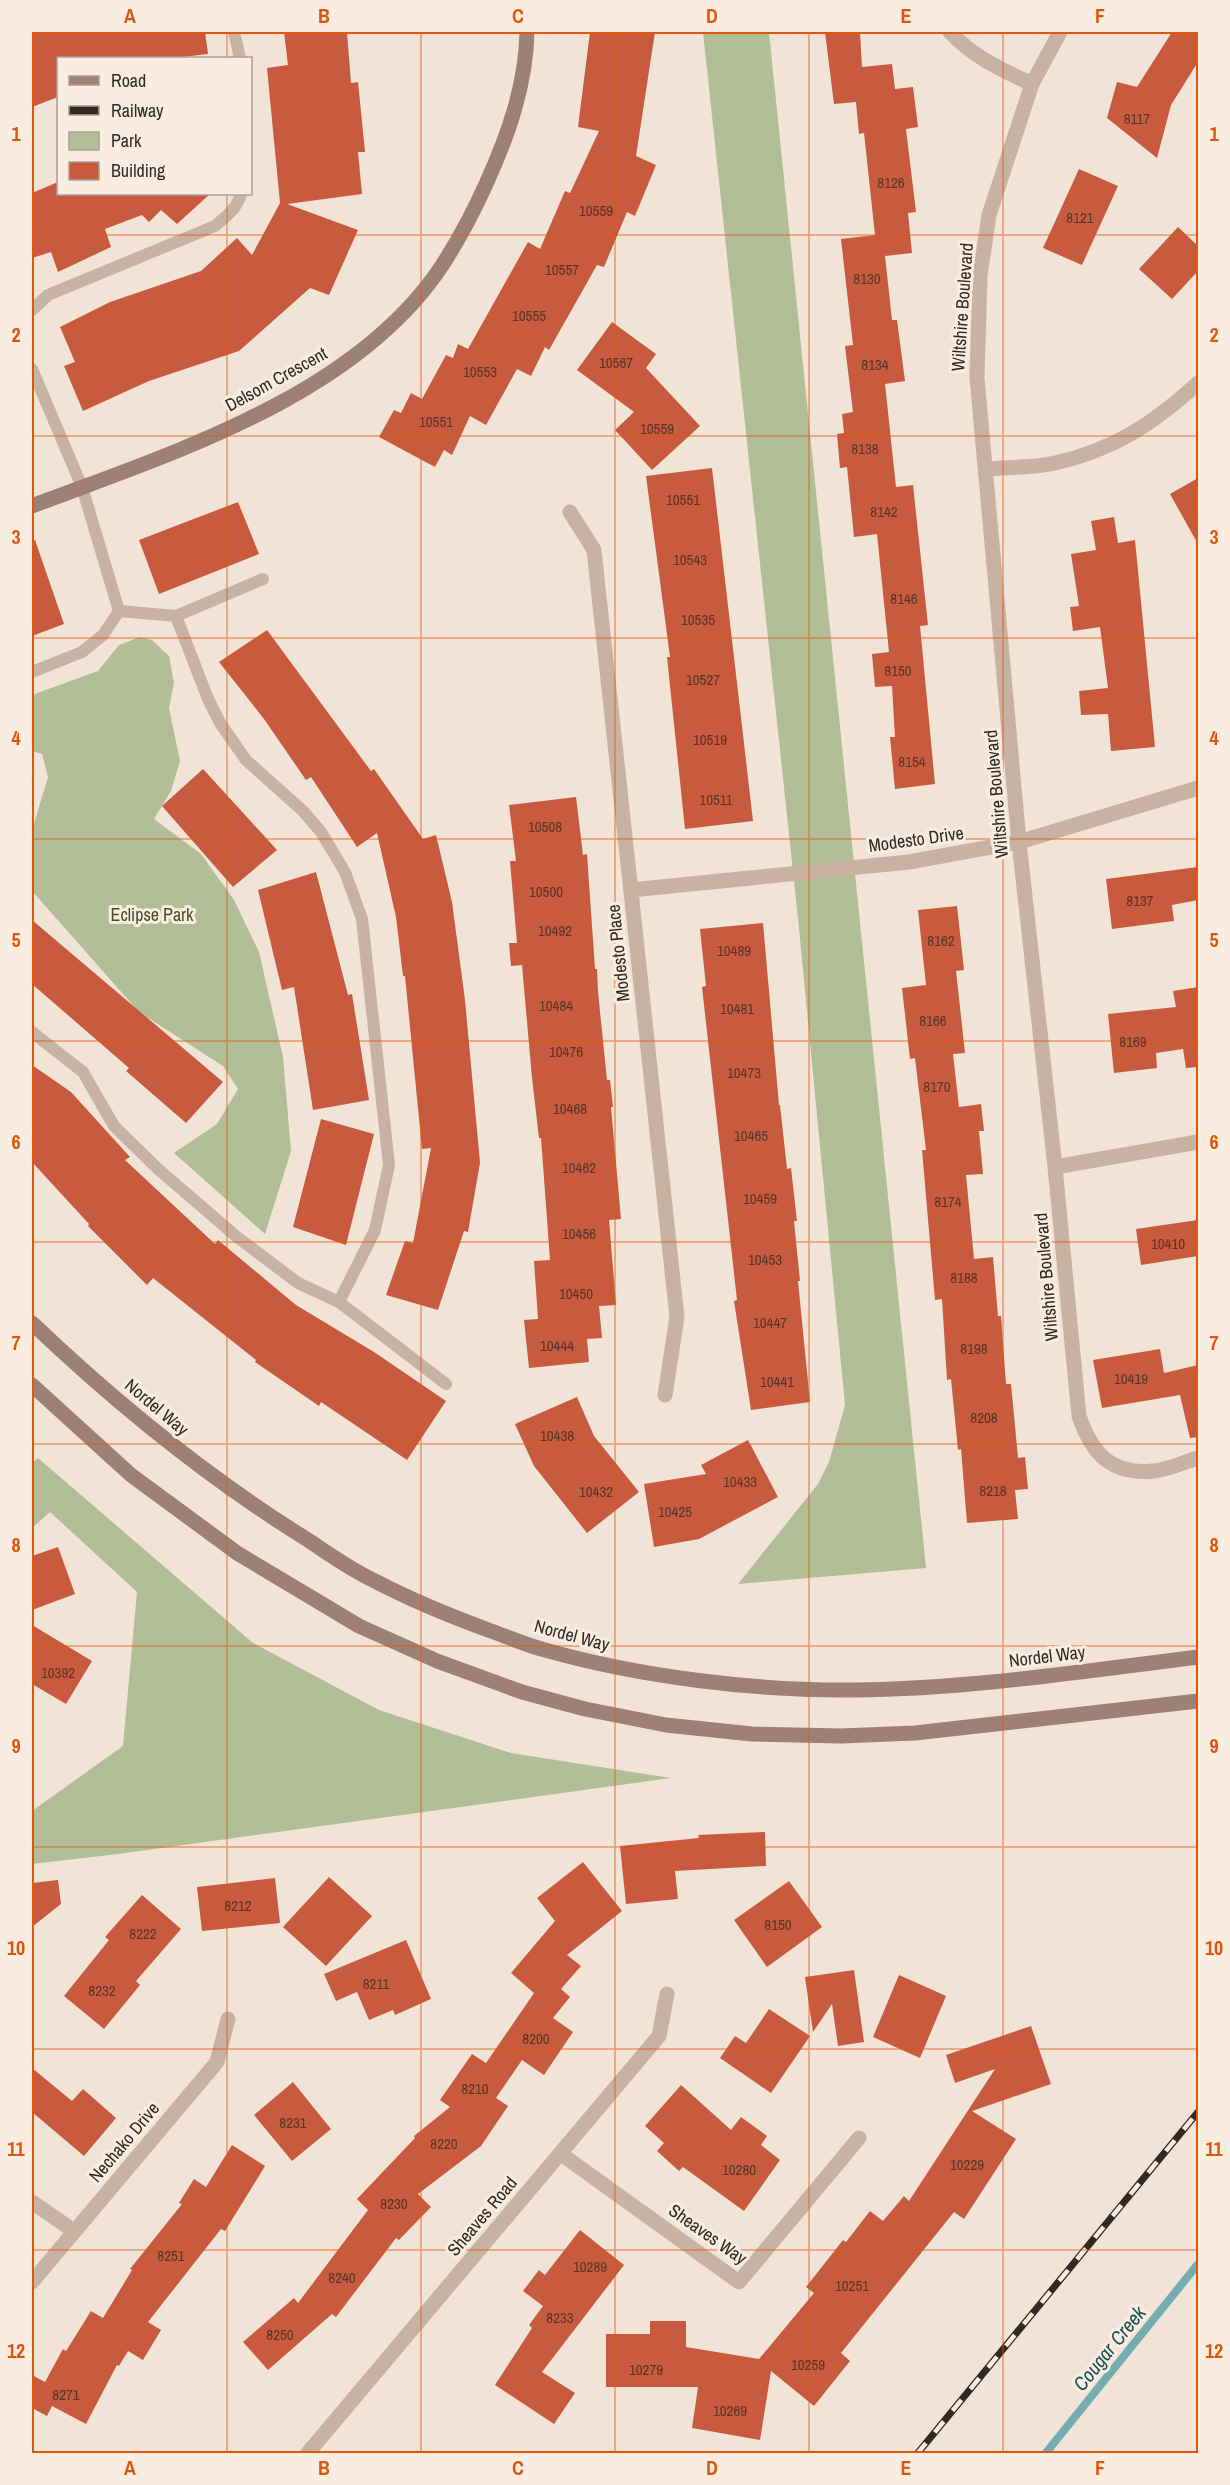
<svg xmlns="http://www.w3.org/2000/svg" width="1230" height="2485" font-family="'Archivo Narrow',sans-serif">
  <rect width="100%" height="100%" fill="#f1e3d6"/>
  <path fill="#b2bf96" d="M 703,32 L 769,32 L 926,1568 L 738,1584 L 818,1484 L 829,1462 L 845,1405 L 798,918 Z
    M 140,637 L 152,640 L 169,656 L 174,683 L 169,708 L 180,761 L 171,791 L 154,819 L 201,854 L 234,900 L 259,952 L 283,1057 L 291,1151 L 265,1234 L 174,1153 L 217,1124 L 238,1089 L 223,1066 L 139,1012 L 32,891 L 32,830 L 48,777 L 42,754 L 32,751 L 32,695 L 98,671 L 119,645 Z
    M 38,1458 L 253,1643 L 379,1710 L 511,1753 L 671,1778 L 118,1854 L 32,1864 L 32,1811 L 123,1746 L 137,1592 L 50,1512 L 32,1528 L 32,1463 Z"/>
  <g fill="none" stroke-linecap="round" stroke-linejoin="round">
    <path stroke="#74adae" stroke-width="8" d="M 1045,2454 L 1198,2264"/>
  </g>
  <path fill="#c85b3d" d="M 32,32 L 205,32 L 208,54 L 174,58 L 58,58 L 58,97 L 32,107 Z
    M 284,32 L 347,32 L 351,83 L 358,82 L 365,152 L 358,152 L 362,194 L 287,204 L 358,230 L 329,295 L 310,288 L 239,351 L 149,381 L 83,411 L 64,366 L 75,362 L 60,327 L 110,302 L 201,271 L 237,238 L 252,255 L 280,203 L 267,68 L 288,65 Z
    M 590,32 L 655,32 L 636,156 L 656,165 L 635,216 L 627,212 L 604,267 L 597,265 L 549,350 L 545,347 L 531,376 L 517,369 L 486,425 L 470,416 L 452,455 L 444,450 L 435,467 L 379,437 L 394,410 L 401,413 L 411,393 L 422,399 L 446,355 L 453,358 L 458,344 L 468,349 L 528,242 L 540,249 L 565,191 L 570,193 L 599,131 L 578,127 Z
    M 825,32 L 860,32 L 862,67 L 892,64 L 895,89 L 913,87 L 918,127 L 906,129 L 916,212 L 908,213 L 912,253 L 885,256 L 892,320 L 897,320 L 905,381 L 885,384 L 896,487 L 913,485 L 928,625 L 920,626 L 935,784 L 895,789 L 890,737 L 895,737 L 892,686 L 875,687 L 872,654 L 889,652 L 877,534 L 854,537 L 847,467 L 840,468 L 837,434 L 844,433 L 842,414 L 853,412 L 845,346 L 853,345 L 841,239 L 875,235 L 864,133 L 859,134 L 856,102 L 834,104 Z
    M 1172,32 L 1198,32 L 1198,62 L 1171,105 L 1157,158 L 1107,118 L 1117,82 L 1137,87 Z
    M 1079,169 L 1118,186 L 1082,265 L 1043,248 Z
    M 58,182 L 58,194 L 210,194 L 177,224 L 161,210 L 149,222 L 142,215 L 105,229 L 111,247 L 58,272 L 51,252 L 32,258 L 32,193 Z
    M 1178,227 L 1198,246 L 1198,271 L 1172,299 L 1139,269 Z
    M 612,322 L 656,354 L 646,368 L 700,426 L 652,470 L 615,430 L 634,412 L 577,370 Z
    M 712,468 L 753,821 L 685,829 L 667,657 L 670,657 L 646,476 Z
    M 1198,478 L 1198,544 L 1170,494 Z
    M 238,502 L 259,554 L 159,594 L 139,540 Z
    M 1114,517 L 1118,543 L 1135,540 L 1155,747 L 1111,751 L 1108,714 L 1081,715 L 1079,691 L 1108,688 L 1100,627 L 1073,631 L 1070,607 L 1079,606 L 1071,554 L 1096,550 L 1091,521 Z
    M 35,540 L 64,624 L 32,636 L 32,541 Z
    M 267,630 L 371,771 L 374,769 L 423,839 L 436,835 L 452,902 L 465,1000 L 480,1163 L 468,1232 L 464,1231 L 438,1310 L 386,1295 L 405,1241 L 413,1243 L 431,1148 L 422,1149 L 405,976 L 403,976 L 396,917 L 377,833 L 357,847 L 311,777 L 306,780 L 264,719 L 219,662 Z
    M 203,769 L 277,850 L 233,887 L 162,806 Z
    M 576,797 L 583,855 L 587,854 L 595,969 L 597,969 L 598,992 L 607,1080 L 610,1080 L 613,1107 L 611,1107 L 621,1219 L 609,1220 L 616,1305 L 599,1306 L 602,1338 L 587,1339 L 589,1362 L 529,1368 L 524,1320 L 538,1319 L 534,1261 L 550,1260 L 541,1138 L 539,1138 L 532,1078 L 522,965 L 511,966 L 509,943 L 517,943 L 510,861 L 516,861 L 509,805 Z
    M 1198,867 L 1198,900 L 1172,905 L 1174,921 L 1112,929 L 1106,879 Z
    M 316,872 L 348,995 L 352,994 L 369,1100 L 313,1110 L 294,987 L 282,990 L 258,890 Z
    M 957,906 L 964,970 L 956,971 L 965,1053 L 953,1054 L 959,1107 L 981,1104 L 984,1131 L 979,1131 L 983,1174 L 966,1175 L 974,1259 L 993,1257 L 998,1316 L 1001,1316 L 1006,1384 L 1011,1384 L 1018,1458 L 1025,1457 L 1028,1489 L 1015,1490 L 1018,1519 L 967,1523 L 961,1449 L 958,1450 L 951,1379 L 947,1380 L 942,1299 L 935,1300 L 922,1150 L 926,1150 L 915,1058 L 910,1059 L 902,988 L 926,985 L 918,910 Z
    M 32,920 L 223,1082 L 186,1123 L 126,1071 L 129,1068 L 32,984 Z
    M 763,923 L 779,1105 L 780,1105 L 787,1169 L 791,1168 L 797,1221 L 794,1221 L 800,1281 L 798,1281 L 810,1402 L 751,1410 L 734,1301 L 737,1300 L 702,987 L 706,986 L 700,929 Z
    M 1198,987 L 1198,1067 L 1186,1068 L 1183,1049 L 1156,1053 L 1157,1068 L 1114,1073 L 1108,1014 L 1176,1007 L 1173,991 Z
    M 32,1065 L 71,1092 L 130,1157 L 125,1160 L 215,1244 L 218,1240 L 296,1305 L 374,1352 L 446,1401 L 407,1460 L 321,1402 L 319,1406 L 255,1362 L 256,1360 L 153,1278 L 147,1285 L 88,1226 L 89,1224 L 32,1162 Z
    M 321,1119 L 374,1134 L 346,1245 L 293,1227 Z
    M 1198,1220 L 1198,1256 L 1141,1265 L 1136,1229 Z
    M 1160,1349 L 1164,1373 L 1198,1365 L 1198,1437 L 1190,1438 L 1180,1395 L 1102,1408 L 1093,1360 Z
    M 577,1397 L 594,1436 L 639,1492 L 587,1533 L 534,1466 L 515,1424 Z
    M 748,1440 L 778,1497 L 699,1539 L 654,1547 L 644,1484 L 706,1474 L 701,1465 Z
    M 58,1547 L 75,1594 L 32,1610 L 32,1556 Z
    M 32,1625 L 92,1661 L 66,1704 L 32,1684 Z
    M 765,1832 L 766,1866 L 675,1871 L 678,1899 L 626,1904 L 620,1846 L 699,1838 L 698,1835 Z
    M 583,1862 L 622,1911 L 567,1955 L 581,1966 L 561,1989 L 570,1997 L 553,2018 L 573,2032 L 544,2075 L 522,2060 L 496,2098 L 508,2106 L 481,2146 L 418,2194 L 431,2207 L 399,2240 L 396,2238 L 336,2317 L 332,2314 L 268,2370 L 243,2342 L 294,2298 L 298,2303 L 368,2210 L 357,2199 L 415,2138 L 414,2136 L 450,2107 L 440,2100 L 472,2054 L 486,2063 L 534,1993 L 511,1973 L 555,1921 L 537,1898 Z
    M 329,1877 L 372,1916 L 326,1966 L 283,1927 Z
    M 275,1878 L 280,1923 L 202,1931 L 197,1887 Z
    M 58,1880 L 61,1904 L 32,1927 L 32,1883 Z
    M 789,1881 L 822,1927 L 767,1967 L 734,1920 Z
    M 142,1895 L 181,1929 L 136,1981 L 140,1985 L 104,2029 L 64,1996 L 109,1940 L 105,1937 Z
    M 406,1940 L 431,1999 L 395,2015 L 393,2010 L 369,2020 L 357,1992 L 336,2001 L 324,1974 Z
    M 854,1970 L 864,2042 L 838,2046 L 832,2004 L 813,2032 L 805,1977 Z
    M 899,1975 L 946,1996 L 920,2058 L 873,2037 Z
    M 769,2009 L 810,2036 L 771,2093 L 720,2058 L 735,2036 L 746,2043 Z
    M 1031,2026 L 1051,2084 L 972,2111 L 1016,2139 L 964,2219 L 954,2212 L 841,2353 L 850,2361 L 814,2406 L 771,2371 L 760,2440 L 692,2428 L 698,2387 L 606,2387 L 606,2334 L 650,2334 L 650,2321 L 686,2321 L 686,2347 L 759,2359 L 814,2293 L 806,2287 L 843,2240 L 846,2242 L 870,2211 L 883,2221 L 904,2196 L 909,2201 L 995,2069 L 955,2083 L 946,2055 Z
    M 32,2068 L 72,2101 L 83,2089 L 116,2118 L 84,2156 L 32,2112 Z
    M 293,2082 L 331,2129 L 292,2161 L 254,2115 Z
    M 681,2085 L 731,2130 L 741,2117 L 767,2136 L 761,2145 L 780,2160 L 744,2211 L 683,2167 L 679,2171 L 657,2151 L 664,2143 L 645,2126 Z
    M 232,2145 L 265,2166 L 225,2231 L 221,2229 L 148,2322 L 161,2330 L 143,2360 L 128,2351 L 119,2366 L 117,2365 L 86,2424 L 52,2406 L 47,2416 L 32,2408 L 32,2375 L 45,2382 L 63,2349 L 66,2351 L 91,2311 L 103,2318 L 132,2270 L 130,2269 L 182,2204 L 179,2203 L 194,2179 L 206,2187 Z
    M 580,2230 L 624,2265 L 542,2372 L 575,2393 L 554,2424 L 495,2385 L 532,2328 L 529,2325 L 543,2306 L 523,2291 L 539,2270 L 545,2275 Z"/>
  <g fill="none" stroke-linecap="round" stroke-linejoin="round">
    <path stroke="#c8b3a2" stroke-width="12" d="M 234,32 L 240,58
      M 32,310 L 48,295 L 215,226 C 227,216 237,208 241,194
      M 32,369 L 82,487 L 119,611
      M 119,611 L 176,616 L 208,699 L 220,723 L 246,760 L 303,811 L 321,832 L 345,872 L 362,919 L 389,1165 L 375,1230 L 339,1302
      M 176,616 L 263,579
      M 32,672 L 82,652 L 103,635 L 119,611
      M 32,1032 L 83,1072 L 114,1126 L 158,1169 L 237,1237 L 298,1283 L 339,1302 L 446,1384"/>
    <path stroke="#c8b3a2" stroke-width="15" d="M 950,32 C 973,57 1002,70 1032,84
      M 1060,32 L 1032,84 L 989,215 L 980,276 L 977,378 L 1019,842 L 1055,1167 L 1079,1416 C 1092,1454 1111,1475 1154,1471 C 1168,1470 1184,1462 1198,1458
      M 986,469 C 1008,467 1033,468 1055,463 C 1114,450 1154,423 1198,383
      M 570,512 L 594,550 L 677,1317 L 665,1395
      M 631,890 L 909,862 L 1019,842 L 1198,788
      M 1055,1167 L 1198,1142
      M 561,2154 L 739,2282 L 859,2138
      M 32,2202 L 74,2231
      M 32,2282 L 217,2062 L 228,2019
      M 307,2454 L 659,2036 L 667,1994"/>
    <path stroke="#9c8174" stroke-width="15" d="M 32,506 C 172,453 357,396 443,264 C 459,239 474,211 486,184 C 508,136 526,85 527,32
      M 32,1323 C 117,1404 208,1478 308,1540 C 329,1554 350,1569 373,1580 C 411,1600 450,1616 491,1631 C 508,1637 526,1645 545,1650 C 641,1677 755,1691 855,1690 C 970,1689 1084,1671 1198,1657
      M 32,1385 L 131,1475 L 237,1553 L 359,1626 L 437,1661 L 522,1692 L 585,1709 L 666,1725 L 752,1734 L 841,1736 L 915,1733 L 1198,1701"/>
    <defs>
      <path id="rail" d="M 917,2454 L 1198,2112"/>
    </defs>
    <use href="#rail" stroke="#332924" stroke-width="7"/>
    <use href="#rail" stroke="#f9ede1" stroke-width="4.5" stroke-dasharray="14" stroke-linecap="butt"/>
  </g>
  <path fill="none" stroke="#df570d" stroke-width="1.5" stroke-opacity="0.55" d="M 227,32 L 227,58M 421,32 L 421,2454M 615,32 L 615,2454M 809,32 L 809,2454M 1003,32 L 1003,2454M 227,194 L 227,2454M 32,235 L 1198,235M 32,436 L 1198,436M 32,638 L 1198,638M 32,839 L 1198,839M 32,1041 L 1198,1041M 32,1242 L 1198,1242M 32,1444 L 1198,1444M 32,1646 L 1198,1646M 32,1847 L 1198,1847M 32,2049 L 1198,2049M 32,2250 L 1198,2250"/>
  <g text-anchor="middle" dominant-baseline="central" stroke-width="6" stroke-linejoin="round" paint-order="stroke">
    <g font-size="15" fill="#58362a">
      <text x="1137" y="118">8117</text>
      <text x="891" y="182">8126</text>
      <text x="596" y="210">10559</text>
      <text x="1080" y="217">8121</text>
      <text x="562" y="269">10557</text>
      <text x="867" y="278">8130</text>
      <text x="529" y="315">10555</text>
      <text x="616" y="362">10567</text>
      <text x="875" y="364">8134</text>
      <text x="480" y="371">10553</text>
      <text x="436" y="421">10551</text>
      <text x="657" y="428">10559</text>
      <text x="865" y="448">8138</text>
      <text x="683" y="499">10551</text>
      <text x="884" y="511">8142</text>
      <text x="690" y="559">10543</text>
      <text x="904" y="598">8146</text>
      <text x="698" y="619">10535</text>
      <text x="898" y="670">8150</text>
      <text x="703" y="679">10527</text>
      <text x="710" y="739">10519</text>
      <text x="912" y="761">8154</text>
      <text x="716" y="799">10511</text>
      <text x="545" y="826">10508</text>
      <text x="546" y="891">10500</text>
      <text x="1140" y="900">8137</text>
      <text x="555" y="930">10492</text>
      <text x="941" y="940">8162</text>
      <text x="734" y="950">10489</text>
      <text x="556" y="1005">10484</text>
      <text x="737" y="1008">10481</text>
      <text x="933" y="1020">8166</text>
      <text x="1133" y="1041">8169</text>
      <text x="566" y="1051">10476</text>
      <text x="744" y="1072">10473</text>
      <text x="937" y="1086">8170</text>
      <text x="570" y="1108">10468</text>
      <text x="751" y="1135">10465</text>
      <text x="579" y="1167">10462</text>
      <text x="760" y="1198">10459</text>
      <text x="948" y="1201">8174</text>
      <text x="579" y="1233">10456</text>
      <text x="1168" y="1243">10410</text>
      <text x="765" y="1259">10453</text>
      <text x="964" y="1277">8188</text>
      <text x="576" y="1293">10450</text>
      <text x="770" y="1322">10447</text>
      <text x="557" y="1345">10444</text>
      <text x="974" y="1348">8198</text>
      <text x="1131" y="1378">10419</text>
      <text x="777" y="1381">10441</text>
      <text x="984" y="1417">8208</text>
      <text x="557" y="1435">10438</text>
      <text x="740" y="1481">10433</text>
      <text x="993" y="1490">8218</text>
      <text x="596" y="1491">10432</text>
      <text x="675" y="1511">10425</text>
      <text x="58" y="1672">10392</text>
      <text x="238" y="1905">8212</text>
      <text x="778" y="1924">8150</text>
      <text x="143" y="1933">8222</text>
      <text x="376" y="1983">8211</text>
      <text x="102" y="1990">8232</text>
      <text x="536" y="2038">8200</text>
      <text x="475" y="2088">8210</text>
      <text x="293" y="2122">8231</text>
      <text x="444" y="2143">8220</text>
      <text x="967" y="2164">10229</text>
      <text x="739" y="2169">10280</text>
      <text x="394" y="2203">8230</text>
      <text x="171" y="2255">8251</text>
      <text x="590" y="2266">10289</text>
      <text x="342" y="2277">8240</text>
      <text x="852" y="2285">10251</text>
      <text x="560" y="2317">8233</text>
      <text x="280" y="2334">8250</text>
      <text x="808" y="2364">10259</text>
      <text x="646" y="2369">10279</text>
      <text x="66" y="2394">8271</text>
      <text x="730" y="2410">10269</text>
    </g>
    <g font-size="18" fill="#332924" stroke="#f9ede1">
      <text transform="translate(962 307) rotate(-86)">Wiltshire Boulevard</text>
      <text transform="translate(276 379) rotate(-29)">Delsom Crescent</text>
      <text transform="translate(996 794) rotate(-95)">Wiltshire Boulevard</text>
      <text transform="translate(916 839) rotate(-8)">Modesto Drive</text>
      <text transform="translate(618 953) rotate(-96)">Modesto Place</text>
      <text transform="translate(1046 1277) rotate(-95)">Wiltshire Boulevard</text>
      <text transform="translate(157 1407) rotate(40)">Nordel Way</text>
      <text transform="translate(572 1635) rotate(15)">Nordel Way</text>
      <text transform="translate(1047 1656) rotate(-7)">Nordel Way</text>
      <text transform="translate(124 2142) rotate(-50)">Nechako Drive</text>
      <text transform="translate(482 2216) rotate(-50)">Sheaves Road</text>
      <text transform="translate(708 2234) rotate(35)">Sheaves Way</text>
    </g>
    <g font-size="18" fill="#435128" stroke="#f9ede1">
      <text x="152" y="914">Eclipse Park</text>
    </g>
    <g font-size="20" font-style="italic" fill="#1a5254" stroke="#f9ede1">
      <text transform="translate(1109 2348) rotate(-51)">Cougar Creek</text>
    </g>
  </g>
  <rect width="1230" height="2485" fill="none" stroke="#f9ede1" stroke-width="66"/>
  <rect x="57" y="57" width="195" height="138" fill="#f9ede1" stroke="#aa9f95" stroke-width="1.5"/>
  <rect x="69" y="76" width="30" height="9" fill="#9c8174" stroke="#aa9f95" stroke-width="1.5"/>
  <text x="111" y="87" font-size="18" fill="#332924">Road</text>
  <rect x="69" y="106" width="30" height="9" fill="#332924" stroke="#aa9f95" stroke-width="1.5"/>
  <text x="111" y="117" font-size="18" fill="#332924">Railway</text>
  <rect x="69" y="132" width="30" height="18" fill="#b2bf96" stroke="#aa9f95" stroke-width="1.5"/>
  <text x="111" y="147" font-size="18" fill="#332924">Park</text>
  <rect x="69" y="162" width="30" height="18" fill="#c85b3d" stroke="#aa9f95" stroke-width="1.5"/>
  <text x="111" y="177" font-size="18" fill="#332924">Building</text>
  <rect x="33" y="33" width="1164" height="2419" fill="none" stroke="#df570d" stroke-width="2"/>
  <g font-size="20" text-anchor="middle" font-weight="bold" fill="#df570d">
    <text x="130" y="23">A</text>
    <text x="324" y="23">B</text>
    <text x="518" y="23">C</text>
    <text x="712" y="23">D</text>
    <text x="906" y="23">E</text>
    <text x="1100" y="23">F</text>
    <text x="16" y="141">1</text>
    <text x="1214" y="141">1</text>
    <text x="16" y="342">2</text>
    <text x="1214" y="342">2</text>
    <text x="16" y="544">3</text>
    <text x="1214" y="544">3</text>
    <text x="16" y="745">4</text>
    <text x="1214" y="745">4</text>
    <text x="16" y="947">5</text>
    <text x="1214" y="947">5</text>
    <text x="16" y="1149">6</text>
    <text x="1214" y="1149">6</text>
    <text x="16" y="1350">7</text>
    <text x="1214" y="1350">7</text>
    <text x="16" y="1552">8</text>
    <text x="1214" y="1552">8</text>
    <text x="16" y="1753">9</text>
    <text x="1214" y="1753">9</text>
    <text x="16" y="1955">10</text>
    <text x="1214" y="1955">10</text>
    <text x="16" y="2156">11</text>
    <text x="1214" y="2156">11</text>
    <text x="16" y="2358">12</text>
    <text x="1214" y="2358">12</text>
    <text x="130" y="2475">A</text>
    <text x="324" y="2475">B</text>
    <text x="518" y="2475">C</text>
    <text x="712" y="2475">D</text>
    <text x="906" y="2475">E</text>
    <text x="1100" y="2475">F</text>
  </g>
</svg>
